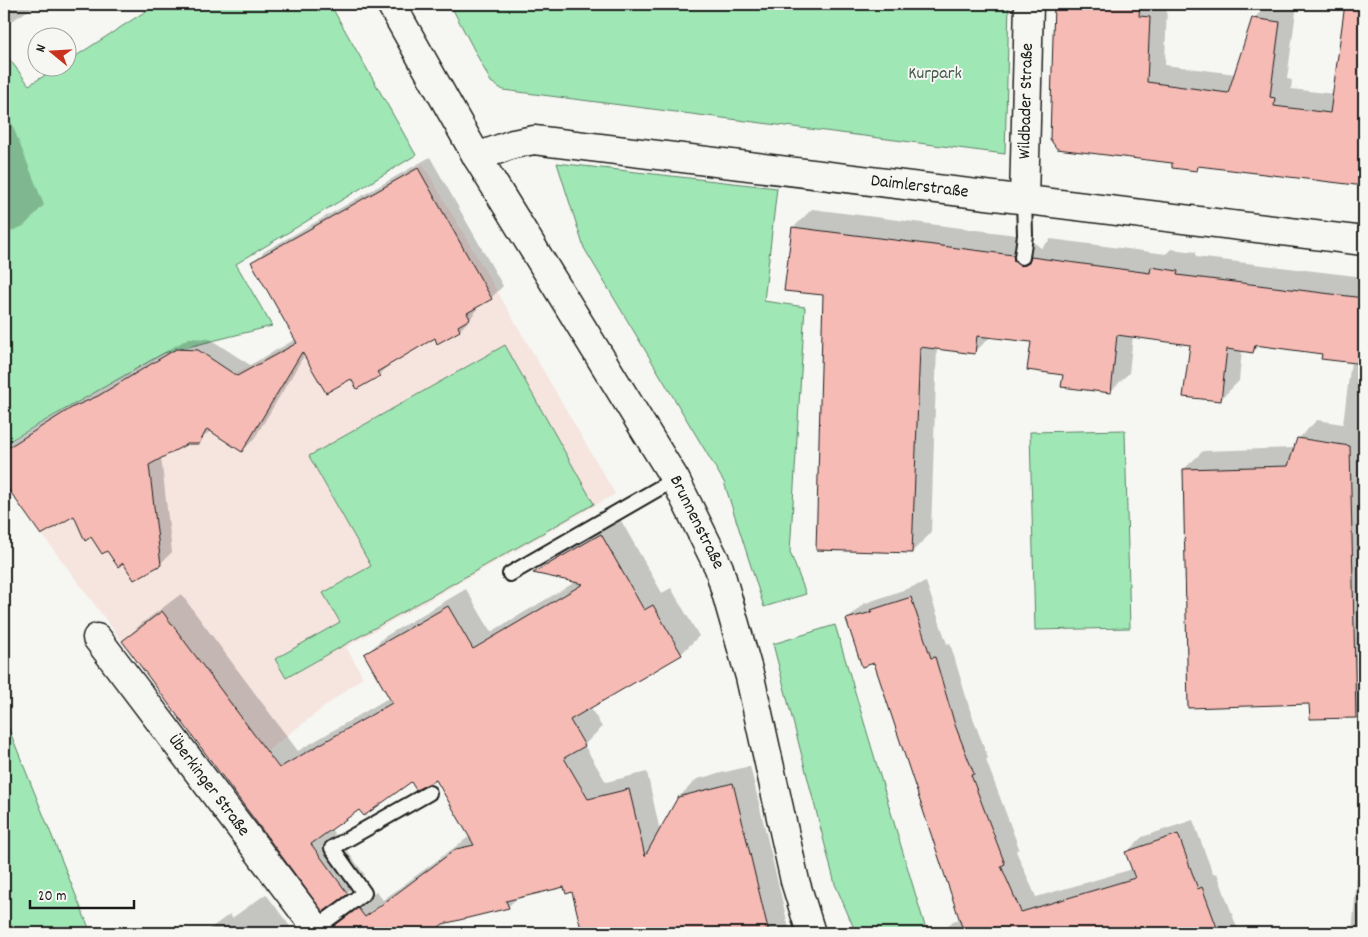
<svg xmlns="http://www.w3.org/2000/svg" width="1368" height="937" font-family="Dekko,sans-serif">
  <rect width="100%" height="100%" fill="#f6f6f2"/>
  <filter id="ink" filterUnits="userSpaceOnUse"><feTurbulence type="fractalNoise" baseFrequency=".02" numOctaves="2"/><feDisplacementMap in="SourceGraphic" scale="10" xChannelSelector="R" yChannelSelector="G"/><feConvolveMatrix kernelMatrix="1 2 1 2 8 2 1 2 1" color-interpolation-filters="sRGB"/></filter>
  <g filter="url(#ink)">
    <path fill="#f6e4df" d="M 423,164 L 615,494 L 346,647 L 363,677 L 227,782 L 4,483 L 4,449 L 176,349 L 231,375 L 297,343 L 251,262 Z"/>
    <path fill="#9fe7b4" stroke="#5e8268" d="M 157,4 L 330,4 L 416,155 L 236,264 L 272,326 L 164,353 L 4,444 L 4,52 L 29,85 L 57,68 L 68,68 L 68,61 Z
      M 450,4 L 1009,4 L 1005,154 L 503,90 L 491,82 Z
      M 557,163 L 777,188 L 764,301 L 805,307 L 790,552 L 806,594 L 764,607 L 724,482 L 584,248 Z
      M 505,345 L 594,504 L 286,678 L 275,659 L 340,622 L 323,593 L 371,566 L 309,456 Z
      M 1125,430 L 1130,628 L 1035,630 L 1030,432 Z
      M 835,625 L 927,933 L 856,933 L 835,884 L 773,644 Z
      M 4,717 L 91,933 L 4,933 Z"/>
    <path fill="#0003" d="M 4,4 L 38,4 L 4,26 Z
      M 1056,4 L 1167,4 L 1165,65 L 1236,74 L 1253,19 L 1269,4 L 1297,4 L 1287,79 L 1292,80 L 1291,89 L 1334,94 L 1360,14 L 1364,14 L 1364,185 L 1201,165 L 1196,170 L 1174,161 L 1052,139 Z
      M 4,104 L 44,205 L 24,226 L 4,234 Z
      M 430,157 L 503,286 L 491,298 L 480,304 L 471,318 L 460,330 L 438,342 L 435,337 L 391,363 L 379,375 L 357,387 L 351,377 L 305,354 L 254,439 L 242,451 L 211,430 L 198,442 L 186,443 L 161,457 L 172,552 L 160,564 L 124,561 L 107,549 L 74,515 L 41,533 L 4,481 L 4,445 L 189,338 L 210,339 L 250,365 L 296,339 L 253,262 L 265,251 Z
      M 812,209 L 1032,237 L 1033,242 L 1041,248 L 1051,239 L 1166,254 L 1171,249 L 1196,252 L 1196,257 L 1364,277 L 1364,708 L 1356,716 L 1310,702 L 1184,469 L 1203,451 L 1295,448 L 1298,439 L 1317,420 L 1343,424 L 1351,361 L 1324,353 L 1260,345 L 1253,351 L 1242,350 L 1239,381 L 1220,400 L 1191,344 L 1133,336 L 1129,373 L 1110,392 L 1064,374 L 1032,341 L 991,336 L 975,352 L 937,348 L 931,533 L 912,552 L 824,294 L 793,228 Z
      M 619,517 L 662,593 L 671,588 L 699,636 L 681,654 L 590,707 L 602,727 L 584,745 L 606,782 L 647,772 L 660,831 L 679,797 L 697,779 L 750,766 L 790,933 L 583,933 L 573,891 L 564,885 L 519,896 L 508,907 L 442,923 L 429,933 L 340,933 L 335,926 L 353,908 L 376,891 L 383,900 L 470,836 L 437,778 L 411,780 L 359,808 L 331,829 L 365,875 L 347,893 L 123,642 L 141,624 L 181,594 L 298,751 L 390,697 L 366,655 L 384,637 L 466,589 L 491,632 L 577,581 L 535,573 L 552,556 Z
      M 926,582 L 947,644 L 950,643 L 970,710 L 988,758 L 986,760 L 1019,848 L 1016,851 L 1036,897 L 1133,869 L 1127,852 L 1142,837 L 1193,820 L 1213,874 L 1217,873 L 1239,933 L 941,933 L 953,921 L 960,919 L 874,661 L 847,620 L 863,604 Z
      M 1364,838 L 1364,933 L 1352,933 L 1360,842 Z
      M 266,894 L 295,933 L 204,933 L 230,914 L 232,918 Z"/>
    <path fill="#f6bbb4" stroke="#1c1c1c" d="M 1054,4 L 1140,4 L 1139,16 L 1150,17 L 1147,82 L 1228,93 L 1252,18 L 1280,22 L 1270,97 L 1275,98 L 1274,106 L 1330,113 L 1345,4 L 1364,4 L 1364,76 L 1361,103 L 1364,103 L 1364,186 L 1198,166 L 1197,171 L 1172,168 L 1172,163 L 1057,149 L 1050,139 Z
      M 418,168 L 492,299 L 467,313 L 470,319 L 458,326 L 460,331 L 437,344 L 435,338 L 377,372 L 380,376 L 357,389 L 351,379 L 326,393 L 302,352 L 242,452 L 207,429 L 199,444 L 187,444 L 149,465 L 161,565 L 134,580 L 123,563 L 118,567 L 107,551 L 102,554 L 91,537 L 85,541 L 74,516 L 41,535 L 4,483 L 4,450 L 73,407 L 98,396 L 176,349 L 198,350 L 237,376 L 297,343 L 251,262 Z
      M 792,227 L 1013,255 L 1014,261 L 1021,266 L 1029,263 L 1031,257 L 1150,273 L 1151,267 L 1178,271 L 1177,275 L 1364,298 L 1364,364 L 1321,359 L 1322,354 L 1255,345 L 1253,353 L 1227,349 L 1221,401 L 1183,397 L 1190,345 L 1117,335 L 1111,393 L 1061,387 L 1063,375 L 1027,370 L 1031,342 L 977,336 L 975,354 L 920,347 L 912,553 L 816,550 L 823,295 L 784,291 Z
      M 1297,438 L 1350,446 L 1356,718 L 1310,719 L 1309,704 L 1188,708 L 1183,469 L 1288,466 Z
      M 601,534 L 644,610 L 653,605 L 682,655 L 570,720 L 585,746 L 564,758 L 588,799 L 629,789 L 645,856 L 678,797 L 733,783 L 769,933 L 582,933 L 572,892 L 566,894 L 564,887 L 506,901 L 509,908 L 443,924 L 431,933 L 335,933 L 334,926 L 358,908 L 365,917 L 456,849 L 474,845 L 436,780 L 416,790 L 411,782 L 364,816 L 359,810 L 311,844 L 348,894 L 323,912 L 122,641 L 162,611 L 279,768 L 392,703 L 364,654 L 448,606 L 473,649 L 583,584 L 533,573 Z
      M 911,597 L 931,658 L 935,657 L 955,725 L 974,774 L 971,775 L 1005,864 L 1001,866 L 1021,912 L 1135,878 L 1125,852 L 1178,834 L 1198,889 L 1202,887 L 1219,933 L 964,933 L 874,663 L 862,667 L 846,619 L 872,612 L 871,610 Z"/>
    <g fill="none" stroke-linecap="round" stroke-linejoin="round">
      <defs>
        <path id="lane" d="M 1022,257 L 1025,235 L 1024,199
          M 510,574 L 675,479
          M 316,928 L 364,893 L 332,848 L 429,793"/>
        <g id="street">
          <path id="s1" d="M 477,157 L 513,144 L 534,140 L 1364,241"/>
          <path id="s2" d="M 1024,199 L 1029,4"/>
          <path id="s3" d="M 97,638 L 320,933"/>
        </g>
        <g id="secondary">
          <path id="s4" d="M 391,4 L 477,157 L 675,479 L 719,568 L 750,677 L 795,881 L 811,933"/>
        </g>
      </defs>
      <use href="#lane" stroke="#1c1c1c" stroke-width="18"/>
      <use href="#street" stroke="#1c1c1c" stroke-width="31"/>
      <use href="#secondary" stroke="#1c1c1c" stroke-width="31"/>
      <use href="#lane" stroke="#f6f6f2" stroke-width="14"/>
      <use href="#street" stroke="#f6f6f2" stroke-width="28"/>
      <use href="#secondary" stroke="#f6f6f2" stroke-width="28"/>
    </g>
  </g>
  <g text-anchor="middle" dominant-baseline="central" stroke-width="4" stroke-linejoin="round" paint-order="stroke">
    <g font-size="18" fill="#43594a" stroke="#f6f6f2">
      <text x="935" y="74">Kurpark</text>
    </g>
    <g font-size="18" fill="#1c1c1c" stroke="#f6f6f2">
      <text stroke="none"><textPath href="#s2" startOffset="98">Wildbader Straße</textPath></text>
      <text stroke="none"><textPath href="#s1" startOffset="448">Daimlerstraße</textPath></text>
      <text stroke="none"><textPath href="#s4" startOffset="602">Brunnenstraße</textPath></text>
      <text stroke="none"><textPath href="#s3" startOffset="185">Überkinger Straße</textPath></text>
    </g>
  </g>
  <rect width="1368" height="937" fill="none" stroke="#f6f6f2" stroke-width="20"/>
  <rect x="10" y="10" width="1348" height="917" fill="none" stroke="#1c1c1c" stroke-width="2" filter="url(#ink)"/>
  <g transform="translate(52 52) rotate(288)"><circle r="24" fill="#f6f6f2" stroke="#9f9f9c"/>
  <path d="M0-4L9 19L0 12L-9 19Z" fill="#c8321e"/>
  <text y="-8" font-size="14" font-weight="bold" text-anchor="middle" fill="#1c1c1c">N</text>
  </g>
  <path d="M30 900v8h104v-8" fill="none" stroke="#1c1c1c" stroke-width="2.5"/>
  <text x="38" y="900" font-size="15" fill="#1c1c1c" stroke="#f6f6f2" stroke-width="4" paint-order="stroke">20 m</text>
</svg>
